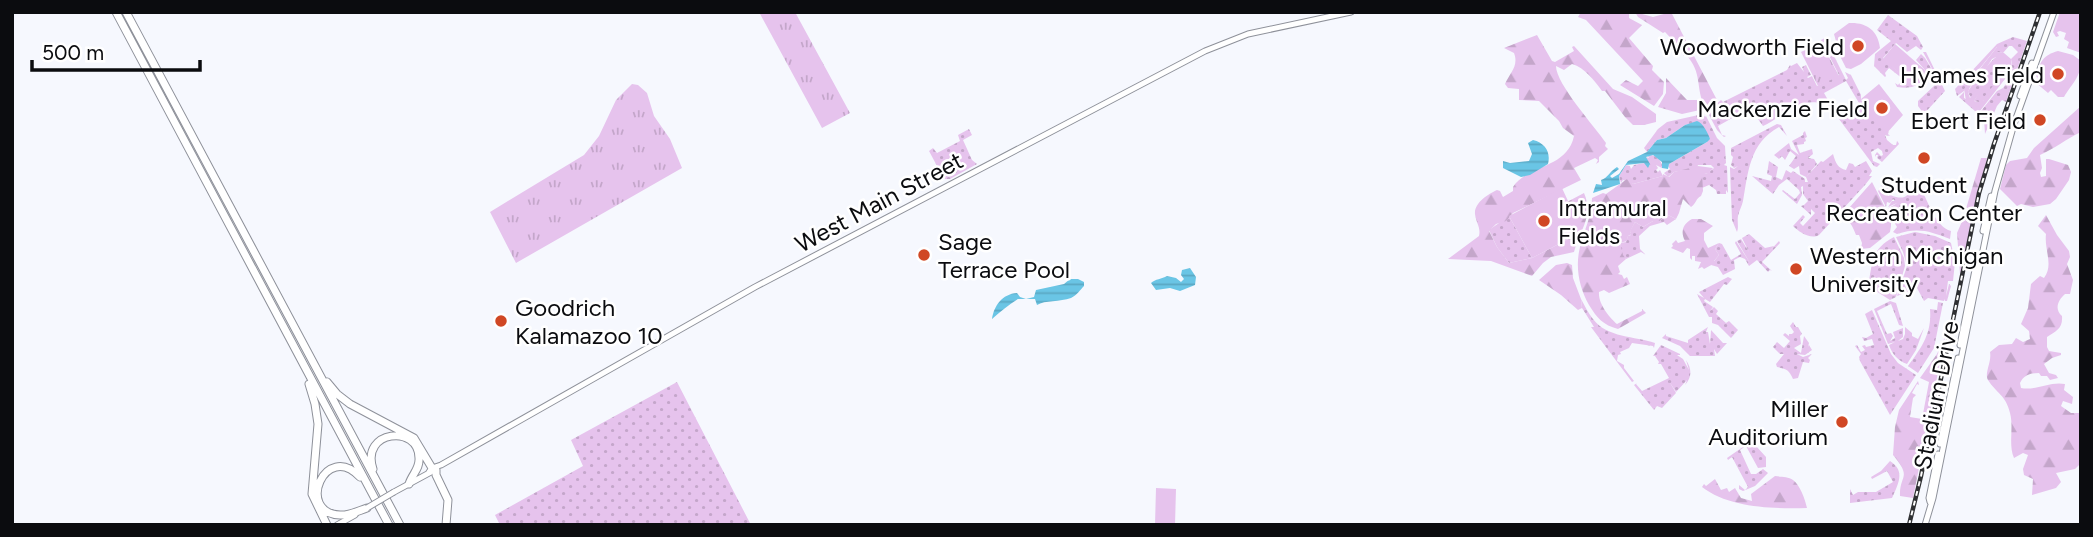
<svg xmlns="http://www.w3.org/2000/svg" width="2093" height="537" font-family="Figtree,sans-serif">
  <defs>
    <pattern id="grass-dots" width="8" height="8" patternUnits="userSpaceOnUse" patternTransform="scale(1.75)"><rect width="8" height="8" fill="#e6c3ed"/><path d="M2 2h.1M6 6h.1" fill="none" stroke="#c4a6ca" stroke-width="1.8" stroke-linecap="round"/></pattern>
    <pattern id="forest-firs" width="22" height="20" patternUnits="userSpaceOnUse" patternTransform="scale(1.75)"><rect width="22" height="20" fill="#e6c3ed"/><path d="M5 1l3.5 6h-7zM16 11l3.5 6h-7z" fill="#c4a6ca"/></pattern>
    <pattern id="park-tufts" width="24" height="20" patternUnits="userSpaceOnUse" patternTransform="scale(1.75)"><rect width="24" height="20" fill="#e6c3ed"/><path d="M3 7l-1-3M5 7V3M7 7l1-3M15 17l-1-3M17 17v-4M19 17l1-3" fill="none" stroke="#c4a6ca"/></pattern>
    <pattern id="water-rules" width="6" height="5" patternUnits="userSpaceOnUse" patternTransform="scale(1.75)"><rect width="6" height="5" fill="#6ac5e5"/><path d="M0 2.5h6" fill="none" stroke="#5ba8c3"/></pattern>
  </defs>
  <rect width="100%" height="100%" fill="#f6f8fe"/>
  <path fill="url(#grass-dots)" d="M 1888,15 L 1917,36 L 1923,47 L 1921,50 L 1916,46 L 1907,52 L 1896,43 L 1883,58 L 1912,84 L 1918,78 L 1922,81 C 1914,89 1906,88 1897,87 L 1895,83 L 1898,85 L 1903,79 L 1889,68 L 1885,73 L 1886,76 L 1885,77 L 1874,66 L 1875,54 L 1891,41 L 1877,30 Z
    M 2013,37 L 2027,41 L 2006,102 L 2002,100 L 1997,106 L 1985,134 L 1984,119 L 1959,97 L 1964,92 L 1964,98 L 1980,106 L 1977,111 L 1981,111 L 1997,91 L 2003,88 L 2008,81 L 2007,79 C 2012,72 2013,67 2011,59 L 2018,52 L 2012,46 L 2009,46 L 2003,53 L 1997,52 L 1997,47 L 1972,78 L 1969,78 L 1970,80 L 1964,91 L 1957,96 L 1955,89 L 1997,44 Z
    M 1825,38 L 1846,80 L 1848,78 L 1845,72 L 1851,75 L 1861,95 L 1861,100 L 1886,133 L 1889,131 L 1888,134 L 1890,136 L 1885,135 L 1887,140 L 1893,145 L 1896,145 L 1897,141 L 1898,142 L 1899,144 L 1882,162 L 1877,158 L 1878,155 L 1876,155 L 1876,157 L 1875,155 L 1877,152 L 1881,156 L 1883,155 L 1882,151 L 1878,148 L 1871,152 L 1873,161 L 1880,164 L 1877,167 L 1874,166 L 1836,115 L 1859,103 L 1846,81 L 1824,93 L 1832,107 L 1831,108 L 1824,101 L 1822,101 L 1823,104 C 1801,96 1782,117 1763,126 L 1750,108 L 1718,126 L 1722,135 L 1726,136 L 1724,137 L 1717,130 L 1709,115 L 1714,107 L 1721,103 L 1714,106 L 1721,100 L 1723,102 L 1787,70 L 1790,65 L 1791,66 L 1797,63 L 1804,72 L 1802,67 L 1806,65 L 1811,75 L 1807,77 L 1808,78 L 1812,76 L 1817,86 L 1839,75 L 1821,40 Z
    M 1923,52 L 1926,52 L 1945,91 L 1922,116 L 1921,110 L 1918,106 L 1918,101 L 1936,84 L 1927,75 L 1923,80 L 1920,77 L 1925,70 L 1916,60 L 1921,54 L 1925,58 L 1936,76 Z
    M 1996,57 L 2001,57 L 2008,62 C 2009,72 1993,93 1984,100 C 1980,103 1979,102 1974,101 L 1980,91 L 1978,90 L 1971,98 L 1968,92 C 1969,88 1992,59 1996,57 Z
    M 1703,114 L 1705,117 L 1706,116 L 1717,138 L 1725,146 L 1726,163 L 1724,165 L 1727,166 L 1728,193 L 1726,190 L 1726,194 L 1717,194 L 1716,190 L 1709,185 L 1702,188 L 1701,176 L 1702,172 L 1707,174 L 1714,168 L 1711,165 L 1698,165 L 1697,168 L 1674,172 L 1668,177 L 1664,173 L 1670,169 L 1668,166 L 1669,164 L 1707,142 L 1699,122 L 1685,125 L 1666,138 L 1657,140 L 1647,152 L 1644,148 L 1658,129 L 1667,122 Z
    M 1777,124 L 1781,125 L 1787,136 L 1779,127 C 1749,143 1748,174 1743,201 C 1742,206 1739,211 1738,216 C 1737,222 1739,227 1737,232 L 1732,220 L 1730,169 L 1730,167 L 1734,169 L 1738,166 L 1734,168 L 1731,165 L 1733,157 L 1731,155 L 1731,148 Z
    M 969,129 L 972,135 L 963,140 L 972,160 L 977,164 L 950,179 L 944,179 L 929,151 L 933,148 L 937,153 L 960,141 L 958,135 Z
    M 1805,131 L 1807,137 L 1805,138 L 1806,141 L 1804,142 L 1804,144 L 1797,145 L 1800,153 L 1812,149 L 1813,154 L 1808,158 L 1814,159 L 1817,164 L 1806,177 L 1821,161 L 1823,162 L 1833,154 C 1836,164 1838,168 1846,170 L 1849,163 L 1853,164 L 1855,167 L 1866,161 L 1872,171 L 1869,176 L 1872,176 L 1865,185 L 1819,235 C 1811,240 1799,232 1793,226 L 1803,215 L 1805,217 L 1800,223 L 1803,226 L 1815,213 L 1811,209 L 1811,215 L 1801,206 L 1804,205 L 1808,201 L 1803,194 L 1803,186 L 1801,187 L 1802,195 L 1797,204 L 1782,191 L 1783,190 L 1795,199 L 1800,193 L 1799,190 L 1787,179 L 1779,185 L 1773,194 L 1752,176 L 1771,181 L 1772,176 L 1767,174 L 1769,161 L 1778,167 L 1776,177 L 1782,180 L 1786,170 L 1791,173 L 1793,171 L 1805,179 L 1805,182 L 1808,182 L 1806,177 L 1800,174 L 1799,166 L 1794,169 L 1789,166 L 1796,156 L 1790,151 L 1785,160 L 1782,156 L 1779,159 L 1774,155 L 1789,143 L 1791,149 L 1799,155 L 1792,141 L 1803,135 L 1803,133 Z
    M 1650,155 C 1657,155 1663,162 1662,168 L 1656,165 L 1658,168 L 1656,170 L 1658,172 L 1660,170 L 1663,176 L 1633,184 L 1623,180 L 1621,183 L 1619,176 L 1626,165 L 1630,166 L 1631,169 L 1634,165 L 1644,163 L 1650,166 L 1646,157 L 1649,158 L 1648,156 Z
    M 1884,176 L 1889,181 L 1886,187 L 1888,188 L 1887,192 L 1888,196 L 1890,195 C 1910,203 1904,190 1922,191 C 1930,205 1935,226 1951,231 L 1950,239 C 1930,231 1918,227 1897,234 L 1893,232 L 1897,227 L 1888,211 L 1889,208 L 1897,203 L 1888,207 L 1892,201 L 1895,201 L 1893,199 L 1890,203 L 1887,202 L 1886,207 L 1878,191 L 1880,189 L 1885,191 L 1885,188 L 1881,186 L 1883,182 L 1882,178 Z
    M 1666,214 L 1676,219 L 1667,225 L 1664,222 L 1650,226 L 1639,236 L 1640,249 L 1646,255 L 1641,252 L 1626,259 L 1622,255 L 1620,243 L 1626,242 L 1628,236 L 1631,235 L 1630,231 L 1635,222 L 1643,227 L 1653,221 L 1660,221 Z
    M 1509,216 L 1532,258 L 1509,263 L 1497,247 L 1489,230 Z
    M 1915,232 L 1935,236 L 1951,243 L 1955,262 L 1953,281 L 1948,281 L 1946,296 L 1949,284 L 1951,286 L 1947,301 L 1945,301 L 1945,299 L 1944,301 L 1928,298 L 1924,301 L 1917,288 L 1897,296 L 1907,266 L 1903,252 L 1896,237 Z
    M 1749,234 L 1765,248 L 1774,246 L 1766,255 L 1779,241 L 1780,243 L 1762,262 L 1772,271 L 1770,270 L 1768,272 L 1757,260 L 1749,266 L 1745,259 L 1740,257 L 1734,260 L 1735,269 L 1723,275 L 1718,267 L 1711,265 L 1719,255 L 1715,249 L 1719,243 L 1722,244 L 1731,260 L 1741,254 L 1735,243 L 1736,241 L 1750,263 L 1737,241 L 1741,239 L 1749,252 L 1742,238 Z
    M 1894,237 L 1904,258 L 1905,266 L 1896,297 L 1890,300 L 1868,286 C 1873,262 1870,250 1894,237 Z
    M 1728,277 L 1732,279 L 1727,285 L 1724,284 L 1710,302 L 1705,299 L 1704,301 L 1713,307 L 1710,311 L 1714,307 L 1718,311 L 1716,314 L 1726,323 L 1729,321 L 1738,330 L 1731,338 L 1718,325 L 1712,323 L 1712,317 L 1709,317 L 1697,294 L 1704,298 L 1699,292 Z
    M 1581,299 C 1585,306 1588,313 1593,319 C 1607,338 1635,336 1655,343 L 1654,348 L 1653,346 L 1632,343 L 1629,348 L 1620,352 L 1621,354 L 1618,355 L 1617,361 L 1624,365 L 1624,368 L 1634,381 L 1632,382 L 1591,327 L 1594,327 L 1582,308 Z
    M 1890,301 L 1896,303 L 1903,326 L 1899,325 L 1891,304 L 1877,311 L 1887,334 L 1891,333 L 1893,336 L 1890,341 L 1895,338 L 1893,332 L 1903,328 L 1903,337 L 1898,341 L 1903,339 L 1905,334 L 1905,327 L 1912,333 L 1912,336 L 1918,339 L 1924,328 L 1916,350 L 1907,364 C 1898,361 1892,354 1889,345 L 1895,342 L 1888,344 L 1874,309 Z
    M 1938,302 L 1943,303 L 1934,348 L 1918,373 L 1908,366 C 1922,347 1932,333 1930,309 L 1937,310 Z
    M 1872,310 L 1891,354 L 1898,363 L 1916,375 L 1890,415 L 1860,361 L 1859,357 L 1861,354 L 1855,346 L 1857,345 L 1861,352 L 1865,350 L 1862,346 L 1865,345 L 1866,347 L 1874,345 L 1872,339 L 1864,341 L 1862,337 L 1866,338 L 1873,334 L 1865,314 Z
    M 1793,322 L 1796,327 L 1798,327 L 1802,334 L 1800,336 L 1801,344 L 1794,348 L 1801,353 L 1804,336 L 1809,343 L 1808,347 L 1809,345 L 1812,350 L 1805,355 L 1797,354 L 1803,357 L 1812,354 L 1808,358 L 1810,360 L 1809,363 L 1803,362 L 1798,378 L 1793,379 C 1789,370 1787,369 1777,367 L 1776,364 L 1784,354 L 1780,354 L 1773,347 L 1777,342 L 1784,348 L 1790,341 L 1783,335 L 1785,333 L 1789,336 L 1789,334 L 1792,334 L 1794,332 L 1790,326 Z
    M 1708,327 L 1706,332 L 1708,332 L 1710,344 L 1711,330 L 1723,343 L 1727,343 L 1717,354 L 1714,349 L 1715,356 L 1690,356 L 1680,346 L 1662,338 L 1666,334 L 1666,336 L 1688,343 L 1688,340 Z
    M 1661,345 L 1680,354 L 1680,355 L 1677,355 L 1683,359 L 1689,370 L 1686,360 C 1692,369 1692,377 1685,385 L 1687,380 L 1676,392 L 1669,381 L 1676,393 L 1662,408 L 1657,406 L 1654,410 L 1634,385 L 1637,383 L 1636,384 L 1642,391 L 1669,378 L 1661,364 L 1658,364 L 1659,362 L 1655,356 L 1653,356 Z
    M 677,382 L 751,525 L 500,525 L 495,515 L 583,466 L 571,440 Z
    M 1750,442 L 1756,446 L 1766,457 L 1766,467 L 1758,468 L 1746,446 L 1740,450 L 1751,474 L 1756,474 L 1763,469 L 1768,473 L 1755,486 L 1743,491 L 1739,489 L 1739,485 L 1745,490 L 1748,487 L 1732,457 L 1728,460 L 1727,458 Z
    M 1890,461 C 1906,471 1898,484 1892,498 L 1850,503 L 1850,489 L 1853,495 L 1858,492 L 1876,492 L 1893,482 L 1887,471 L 1872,479 L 1871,477 L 1881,471 Z"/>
  <path fill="url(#forest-firs)" d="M 1581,12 L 1629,12 L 1629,18 L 1642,25 L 1629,38 L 1653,66 L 1652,70 L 1664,82 L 1663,94 L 1654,106 L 1620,85 L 1626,80 L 1638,86 L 1643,81 L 1586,20 L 1578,17 Z
    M 1635,12 L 1653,17 L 1671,12 L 1717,100 L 1708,109 L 1705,108 C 1695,87 1703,73 1686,55 L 1684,56 L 1680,51 L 1681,49 L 1665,32 L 1663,33 L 1638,17 Z
    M 1537,35 L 1552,61 L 1555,62 L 1574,51 L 1572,47 L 1574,46 L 1613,89 L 1632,97 L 1656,114 L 1656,122 L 1644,125 L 1633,125 L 1625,117 L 1605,91 L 1602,91 C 1594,80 1585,68 1572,64 L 1564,70 L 1556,66 C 1556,84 1595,127 1606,143 L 1605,146 L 1608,149 L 1599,157 L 1599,162 L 1596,164 L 1598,160 L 1595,158 L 1574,168 L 1581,180 L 1513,213 L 1506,221 L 1496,224 L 1489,231 L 1497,247 L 1509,263 L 1532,258 L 1578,234 L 1579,225 L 1567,202 L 1584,193 C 1594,217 1580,229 1574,252 L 1551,257 L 1543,263 L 1532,276 L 1491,261 L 1448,259 L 1479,236 C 1481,227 1476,223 1475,214 C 1474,203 1488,194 1497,190 L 1500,191 L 1503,197 L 1513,191 L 1513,187 C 1528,164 1567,169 1574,136 L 1563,128 L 1559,121 L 1539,101 L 1519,100 L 1519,89 L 1508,88 L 1505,84 C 1510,73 1519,66 1514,53 L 1504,48 Z
    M 1666,78 L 1687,100 L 1697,100 L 1700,110 L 1682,114 L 1658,107 L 1666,93 Z
    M 2081,106 L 2081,132 C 2066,139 2054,149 2040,155 L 2042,168 L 2040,173 L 2041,177 L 2046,176 L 2046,159 L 2049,159 L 2068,165 L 2071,172 L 2069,180 L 2056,199 L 2050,204 L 2033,207 L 2021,204 L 2017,206 L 2000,189 L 2006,165 L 2010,161 L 2027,158 L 2034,148 Z
    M 1981,158 L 1987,158 L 1960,274 L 1957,233 L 1963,219 Z
    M 1698,166 L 1713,168 L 1708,174 L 1702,173 L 1703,191 L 1701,196 C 1696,198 1696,204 1691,207 L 1683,199 L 1679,213 L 1676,219 L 1666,214 L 1660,221 L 1653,221 L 1643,227 L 1635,222 L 1630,232 L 1632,234 L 1628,236 L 1627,241 L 1620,243 L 1623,255 L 1626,259 L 1618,266 L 1620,272 L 1618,274 L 1622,275 L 1624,279 L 1627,277 L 1630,284 L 1609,293 L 1604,290 L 1599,292 C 1598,304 1610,318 1617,324 L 1642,311 L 1642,309 L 1646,313 L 1618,329 C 1603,325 1597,318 1589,305 C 1579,287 1575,267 1580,247 C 1584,230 1592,216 1592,198 L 1603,193 L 1606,194 L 1627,179 L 1633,184 L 1663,176 L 1663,174 L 1669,177 L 1674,172 Z
    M 1872,182 L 1891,219 L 1891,226 L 1890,232 L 1870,248 L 1861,249 L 1862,243 L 1859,235 L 1856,235 C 1853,227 1849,218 1841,217 Z
    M 2046,215 L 2057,235 L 2069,251 L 2070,257 L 2067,264 L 2073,280 L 2070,294 L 2065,294 C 2058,300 2054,309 2062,316 C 2063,329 2056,331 2047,337 L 2047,347 L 2049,351 L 2061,353 L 2061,355 L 2052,358 L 2044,364 L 2049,373 L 2056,375 L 2058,378 L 2050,380 L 2047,376 L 2041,376 L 2039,373 C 2030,373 2024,375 2020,383 L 2021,388 C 2036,391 2050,381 2065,384 L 2064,390 L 2073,397 L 2072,404 L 2063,401 L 2061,406 L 2071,413 L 2081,413 L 2081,463 L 2075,469 L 2056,473 L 2061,482 L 2056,488 L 2032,495 L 2033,479 L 2024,475 L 2023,469 L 2028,455 L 2023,453 L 2014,458 C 2008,444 2014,428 2010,413 C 2006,395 1996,393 1988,380 C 1984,373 1992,362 1990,352 L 1999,345 L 2012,344 L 2016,338 L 2023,342 L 2030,339 L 2029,331 L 2021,324 L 2028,308 L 2031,284 L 2040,276 L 2044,278 C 2054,265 2044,250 2046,234 L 2038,226 Z
    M 1692,219 L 1701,219 L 1713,226 L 1704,233 L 1704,240 L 1708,248 L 1719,243 L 1715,249 L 1719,255 L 1714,261 L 1715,263 L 1704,269 L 1702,267 L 1698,269 L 1701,262 L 1695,261 L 1695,256 L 1692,256 L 1692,260 L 1690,258 L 1690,249 L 1687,248 L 1683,253 L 1671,248 L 1673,246 L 1672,244 L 1676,240 L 1678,243 L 1685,241 C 1680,231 1683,224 1692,219 Z
    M 1567,263 L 1572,265 L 1573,278 L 1581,299 L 1582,308 L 1578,310 L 1561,295 L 1539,280 L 1556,265 Z
    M 1945,337 L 1913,498 L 1900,496 C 1899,474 1913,479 1893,455 L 1895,427 L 1899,410 L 1918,381 L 1919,385 L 1917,384 L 1912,393 L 1916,395 L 1913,398 L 1910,417 L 1922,419 L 1929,382 L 1920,378 L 1937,354 Z
    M 1775,476 C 1780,477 1788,476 1793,480 C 1800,485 1805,499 1807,508 C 1774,509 1729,508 1702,487 L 1704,484 L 1706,486 L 1715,479 L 1721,490 L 1727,488 L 1729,492 L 1735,488 L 1741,498 L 1752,501 L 1751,494 Z"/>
  <path fill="url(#park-tufts)" d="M 759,12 L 795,12 L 850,113 L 822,128 Z
    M 1821,42 L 1839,76 L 1818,86 L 1801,52 Z
    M 632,84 L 638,85 L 647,93 L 654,116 L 670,139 L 682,168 L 516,263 L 490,212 L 584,155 L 599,136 L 616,100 Z"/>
  <path fill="#e6c3ed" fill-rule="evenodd" d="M 2060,12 L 2081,12 L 2081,53 L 2067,48 L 2069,42 L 2064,39 L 2066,33 L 2060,31 L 2057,32 L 2059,36 L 2056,37 L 2053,32 Z
    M 1849,23 C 1866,22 1878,30 1880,48 L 1861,64 L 1851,69 L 1846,68 L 1840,56 L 1834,34 Z
    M 1895,44 L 1925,70 L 1913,85 L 1883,59 Z
    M 1997,47 L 1999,49 L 1997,52 L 2004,53 L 2011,59 L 2012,70 L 1980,111 L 1977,110 L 1979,107 L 1971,106 L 1966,101 L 1964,89 ZM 1996,57 L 2001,57 L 1996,63 L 2002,68 L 2008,62 L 2008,69 L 2004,76 L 2002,75 L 1984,97 L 1984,100 L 1978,102 L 1974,101 L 1981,91 L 1978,89 L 1970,98 L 1968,92 L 1970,87 L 1981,76 L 1992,59 Z
    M 2058,51 L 2073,55 L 2081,61 C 2081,77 2071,85 2064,97 L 2058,97 L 2051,90 L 2048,93 L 2035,82 L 2038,78 L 2036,76 C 2040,62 2043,55 2058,51 Z
    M 1879,84 L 1903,115 L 1886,134 L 1867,111 L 1861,99 Z
    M 1562,188 L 1568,201 L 1567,203 L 1581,225 L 1578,234 L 1532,258 L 1509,216 Z
    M 1156,488 L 1176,489 L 1175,525 L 1155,525 Z"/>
  <path fill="url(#water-rules)" d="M 1697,121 C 1703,123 1708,133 1710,139 L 1707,142 L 1669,164 L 1668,169 L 1662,168 L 1662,162 L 1653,155 L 1646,157 L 1650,164 L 1648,168 L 1644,163 L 1626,165 L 1619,176 L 1620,184 L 1593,193 L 1596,184 L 1602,185 L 1601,180 C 1608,178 1610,171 1617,167 L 1619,169 L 1610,176 L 1612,178 L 1619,174 L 1628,161 L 1647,152 L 1657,140 L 1666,138 L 1685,125 Z
    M 1533,140 C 1545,143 1551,152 1548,164 L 1530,175 L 1521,177 L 1503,168 L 1503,161 L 1510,163 L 1529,161 L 1532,154 L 1528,143 Z
    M 1190,268 L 1196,277 L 1195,285 L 1180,291 L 1170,288 L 1156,290 L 1151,283 C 1155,279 1162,279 1167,276 L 1176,278 L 1181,282 L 1184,279 L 1181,275 L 1182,270 Z
    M 1070,279 L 1078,279 L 1084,282 L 1084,286 C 1080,290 1077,295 1071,298 C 1060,302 1045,300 1037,305 L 1035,299 L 1018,299 C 1008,305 1000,312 992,319 C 994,306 1002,294 1017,293 L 1020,297 L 1026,299 L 1034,297 L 1036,290 L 1064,284 Z"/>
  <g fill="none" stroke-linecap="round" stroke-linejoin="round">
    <defs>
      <path id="primary" d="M 2020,96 L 2032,63
        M 1983,231 L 1991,196
        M 1960,345 L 1976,265
        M 1940,444 L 1958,358
        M 429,472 L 432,468 L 441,465 L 755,287 L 1205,51 L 1248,34 L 1351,12
        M 394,492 L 431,472
        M 1930,502 L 1929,498 L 1938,454
        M 337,525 L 355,515
        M 1925,525 L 1933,498 L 1995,191 L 2014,124 L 2054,12"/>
      <path id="motorway" d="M 116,12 L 389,525
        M 126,12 L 400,525
        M 327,382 L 337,394 L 350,404 L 414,438 L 432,468
        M 309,384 L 315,404 L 318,424 L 312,494 L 327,525
        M 373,469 C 360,430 419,424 419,458 C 420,469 412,474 409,484
        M 436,470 L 436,475 L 448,500 L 446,525
        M 360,477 C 325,440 295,513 340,515 C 348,516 358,511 367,508"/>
    </defs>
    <use href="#primary" stroke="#8e919a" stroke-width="7"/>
    <use href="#motorway" stroke="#8e919a" stroke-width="9"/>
    <use href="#primary" stroke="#fff" stroke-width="5"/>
    <use href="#motorway" stroke="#fff" stroke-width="7"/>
    <defs>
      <path id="rail" d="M 1909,525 L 1921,476 L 1979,193 L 1994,144 L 2040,12"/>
    </defs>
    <use href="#rail" stroke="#2f3033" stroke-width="4.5"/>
    <use href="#rail" stroke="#fff" stroke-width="2" stroke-dasharray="5" stroke-linecap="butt"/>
    <defs>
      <path id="primary-bridge" d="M 367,508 L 394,492"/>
    </defs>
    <use href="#primary-bridge" stroke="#8e919a" stroke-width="7" stroke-linecap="butt"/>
    <use href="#primary-bridge" stroke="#fff" stroke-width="5"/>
  </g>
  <g fill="#d04724" stroke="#fff" stroke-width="2.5">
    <circle cx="1858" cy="46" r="7"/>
    <circle cx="2058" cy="74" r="7"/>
    <circle cx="1882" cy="108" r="7"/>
    <circle cx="2040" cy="120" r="7"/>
    <circle cx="1924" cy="158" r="7"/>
    <circle cx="1544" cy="221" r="7"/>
    <circle cx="924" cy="255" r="7"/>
    <circle cx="1796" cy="269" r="7"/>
    <circle cx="501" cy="321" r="7"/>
    <circle cx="1842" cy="422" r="7"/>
  </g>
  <g text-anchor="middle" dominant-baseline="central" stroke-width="5" stroke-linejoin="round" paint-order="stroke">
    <g font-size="24" fill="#0b0c0f" stroke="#fff" text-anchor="end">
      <text x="1844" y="46">Woodworth Field</text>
      <text x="2044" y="74">Hyames Field</text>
      <text x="1868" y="108">Mackenzie Field</text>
      <text x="2026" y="120">Ebert Field</text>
      <text x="1924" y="184" text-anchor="middle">Student<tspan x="1924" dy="28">Recreation Center</tspan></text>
      <text x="1558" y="207" text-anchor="start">Intramural<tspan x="1558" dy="28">Fields</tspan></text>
      <text x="938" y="241" text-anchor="start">Sage<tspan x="938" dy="28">Terrace Pool</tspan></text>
      <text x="1810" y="255" text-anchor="start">Western Michigan<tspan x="1810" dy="28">University</tspan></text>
      <text x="515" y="307" text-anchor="start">Goodrich<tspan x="515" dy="28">Kalamazoo 10</tspan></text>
      <text x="1828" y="408">Miller<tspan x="1828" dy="28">Auditorium</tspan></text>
    </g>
    <g font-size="24" fill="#0b0c0f" stroke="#fff">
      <text transform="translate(879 202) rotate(-28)">West Main Street</text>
      <text transform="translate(1936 395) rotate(-79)">Stadium Drive</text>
    </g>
  </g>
  <rect width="2093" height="537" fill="none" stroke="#0b0c0f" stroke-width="28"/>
  <path d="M32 60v10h168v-10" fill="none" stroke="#0b0c0f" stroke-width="3.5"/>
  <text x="42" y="60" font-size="21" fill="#0b0c0f" stroke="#ffffff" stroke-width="5" paint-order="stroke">500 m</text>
</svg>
